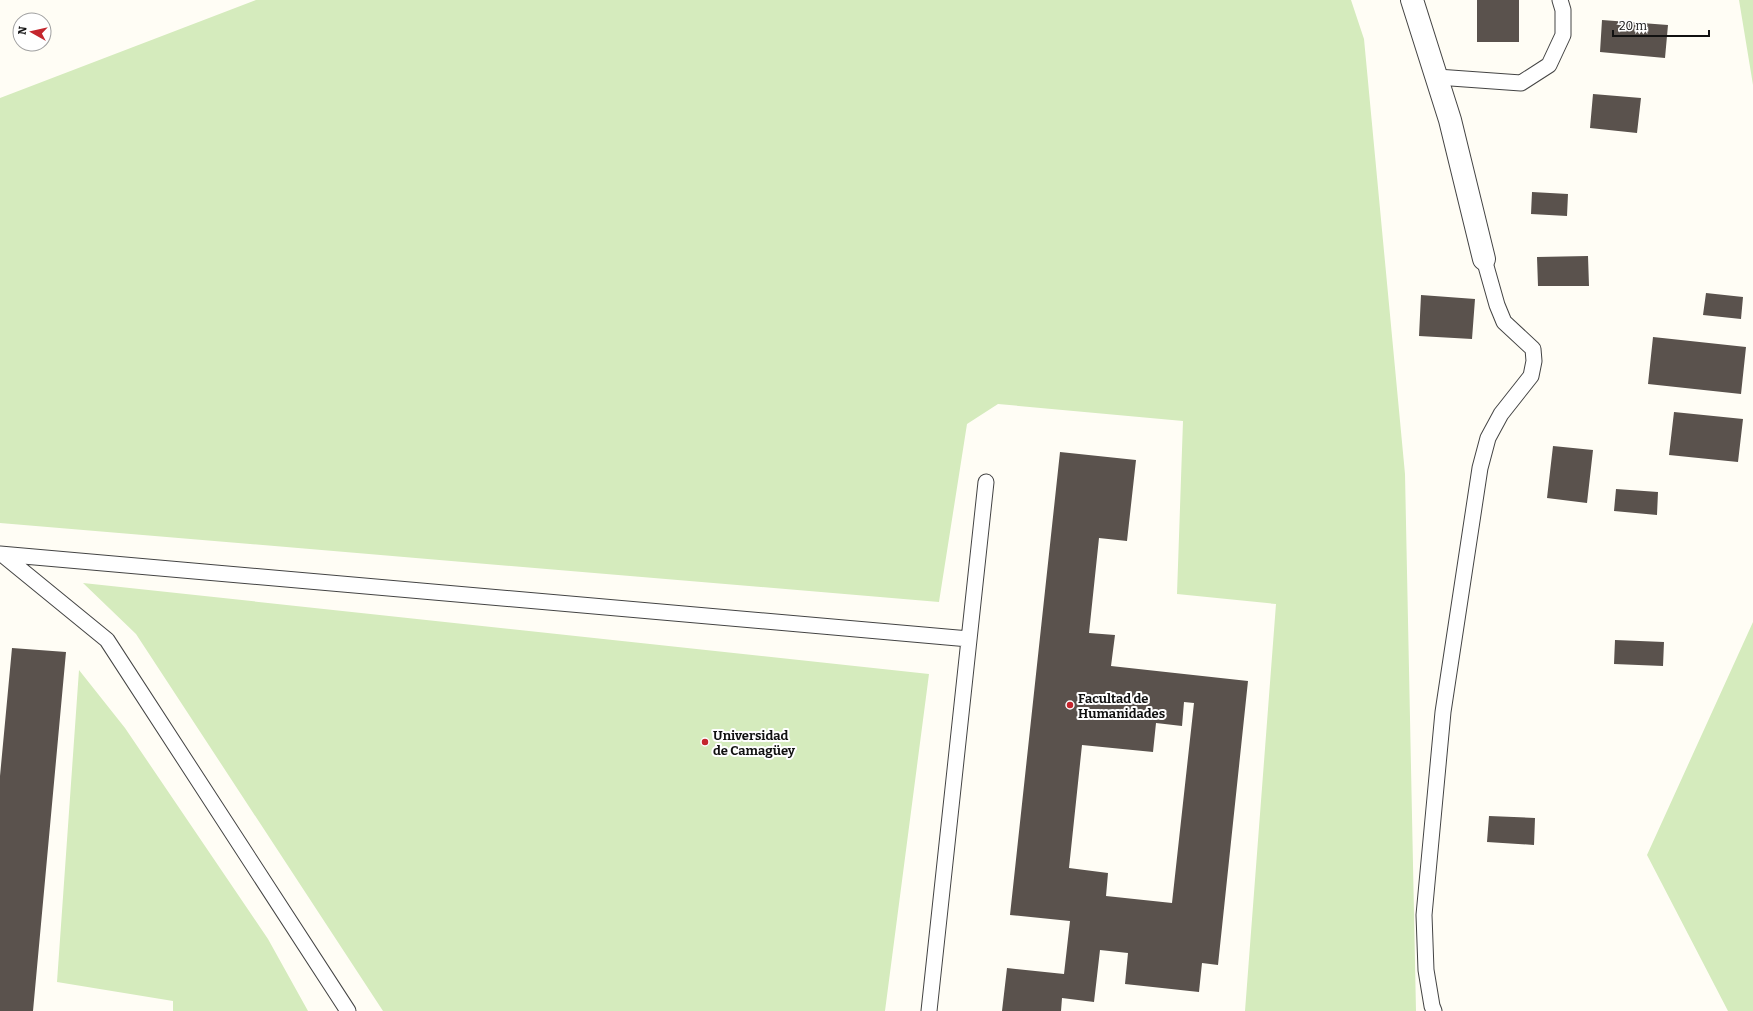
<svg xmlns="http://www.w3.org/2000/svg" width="1753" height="1011" font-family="Bitter,serif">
  <rect width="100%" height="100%" fill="#fffdf5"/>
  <path fill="#d5ebbd" d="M 256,0 L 1351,0 L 1364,39 L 1405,474 L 1416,1011 L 1245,1011 L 1276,604 L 1177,594 L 1183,421 L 998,404 L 967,424 L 939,602 L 0,523 L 0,98 Z
    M 1739,0 L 1753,0 L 1753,85 Z
    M 83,583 L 929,674 L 885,1011 L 383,1011 L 136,634 Z
    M 1753,622 L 1753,1011 L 1728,1011 L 1647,855 Z
    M 79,670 L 125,728 L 268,939 L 308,1011 L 173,1011 L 173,1001 L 57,982 Z"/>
  <path fill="#5a524d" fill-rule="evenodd" d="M 1477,0 L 1519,0 L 1519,42 L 1477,42 Z
    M 1602,20 L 1668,25 L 1665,58 L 1600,52 Z
    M 1593,94 L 1641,98 L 1637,133 L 1590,128 Z
    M 1532,192 L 1568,194 L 1567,216 L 1531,214 Z
    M 1588,256 L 1589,286 L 1538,286 L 1537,257 Z
    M 1706,293 L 1743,297 L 1741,319 L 1703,315 Z
    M 1421,295 L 1475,299 L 1472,339 L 1419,336 Z
    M 1653,337 L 1746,347 L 1741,394 L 1648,384 Z
    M 1674,412 L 1743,419 L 1738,462 L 1669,455 Z
    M 1553,446 L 1593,450 L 1587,503 L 1547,498 Z
    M 1060,452 L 1136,460 L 1127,541 L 1099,538 L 1089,633 L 1115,635 L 1111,666 L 1248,681 L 1218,965 L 1202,963 L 1199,992 L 1125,984 L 1128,953 L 1100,950 L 1094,1002 L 1062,998 L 1061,1011 L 1002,1011 L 1007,968 L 1064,974 L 1070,921 L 1010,915 ZM 1184,702 L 1194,703 L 1172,903 L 1106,896 L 1108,873 L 1069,868 L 1082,745 L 1153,752 L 1156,723 L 1182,726 Z
    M 1616,489 L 1658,492 L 1657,515 L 1614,511 Z
    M 1615,640 L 1664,642 L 1663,666 L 1614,664 Z
    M 12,648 L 66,652 L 33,1011 L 0,1011 L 0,776 Z
    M 1489,816 L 1535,818 L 1534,845 L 1487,842 Z"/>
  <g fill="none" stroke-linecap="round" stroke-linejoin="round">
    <defs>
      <path id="service" d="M 1437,77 L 1521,83 L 1549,65 L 1563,35 L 1563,10 L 1560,0
        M 0,554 L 969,639
        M 3,555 L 107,640 L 348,1011
        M 929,1011 L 986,482
        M 1434,1011 L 1432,1006 L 1426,970 L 1424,915 L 1443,712 L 1480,468 L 1488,438 L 1501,414 L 1531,376 L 1534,361 L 1533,349 L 1504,322 L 1497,305 L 1484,259"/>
      <path id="minor" d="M 1412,0 L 1450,120 L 1484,259"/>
    </defs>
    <use href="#service" stroke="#444" stroke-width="17"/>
    <use href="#minor" stroke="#444" stroke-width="24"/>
    <use href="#service" stroke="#fff" stroke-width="15"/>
    <use href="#minor" stroke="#fff" stroke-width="22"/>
  </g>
  <g fill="#c4262e" stroke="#fff" stroke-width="1.5">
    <circle cx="1070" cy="705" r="4"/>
    <circle cx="705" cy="742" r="4"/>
  </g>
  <g text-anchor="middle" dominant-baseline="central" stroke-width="4" stroke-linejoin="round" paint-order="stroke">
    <g font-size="13" font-weight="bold" fill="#111" stroke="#fff" text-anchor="start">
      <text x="1078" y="698">Facultad de<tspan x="1078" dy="15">Humanidades</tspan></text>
      <text x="713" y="735">Universidad<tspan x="713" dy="15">de Camagüey</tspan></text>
    </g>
  </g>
  <g transform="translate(32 32) rotate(278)"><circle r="19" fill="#ffffff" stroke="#a0a0a0"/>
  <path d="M0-3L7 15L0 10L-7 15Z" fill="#c4262e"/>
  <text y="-6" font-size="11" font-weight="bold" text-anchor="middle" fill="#111111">N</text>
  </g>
  <path d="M1613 30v6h96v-6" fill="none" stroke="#111111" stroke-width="2"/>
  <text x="1619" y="30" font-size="12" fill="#111111" stroke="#ffffff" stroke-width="3" paint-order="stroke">20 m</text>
</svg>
